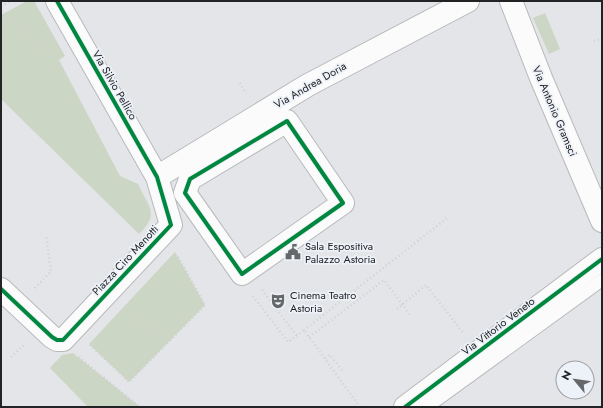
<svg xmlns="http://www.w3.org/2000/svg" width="603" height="408" font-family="Jost,sans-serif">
  <rect width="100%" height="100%" fill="#e3e5e8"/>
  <path fill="#cbd6c4" d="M 27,1 L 34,1 L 65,56 L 59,60 L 120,176 L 138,184 C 149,208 160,213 139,234 L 1,99 L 1,15 Z
    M 545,13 L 560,49 L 549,54 L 533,18 Z
    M 175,252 L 205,305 L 129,382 L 89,344 Z
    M 73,353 L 140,407 L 88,407 L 50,368 L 62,355 Z"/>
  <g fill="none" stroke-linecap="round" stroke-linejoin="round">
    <defs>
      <path id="lane" d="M 427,407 L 602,280"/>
      <path id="street" d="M 511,1 L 541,78 L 602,221
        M 287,121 L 343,203 L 242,274 L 185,193 L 190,179 Z
        M 157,177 L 308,85 L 468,1
        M 1,289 L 52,337 L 57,340 L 63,340 L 171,225 L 157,177 L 57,1
        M 405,407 L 602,259"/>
    </defs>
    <use href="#lane" stroke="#b7b9bb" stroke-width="14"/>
    <use href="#street" stroke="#b7b9bb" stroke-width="24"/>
    <path stroke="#cfd0d1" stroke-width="2.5" stroke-dasharray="1 3" stroke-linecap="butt" d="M 1,6 L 10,1
      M 1,12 L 60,60
      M 594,41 L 602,39
      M 240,83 L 246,94
      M 35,288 L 51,271 L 46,235
      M 262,290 L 297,336
      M 253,296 L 288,342 L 304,330 L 360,407
      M 397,309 L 426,285 L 464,334
      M 123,311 L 169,342
      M 304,330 L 447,218
      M 309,337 L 384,280 L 411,316
      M 90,345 L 129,382 L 205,305 L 177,255
      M 11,357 L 25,344
      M 79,357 L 140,407
      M 325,358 L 330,355 L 342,370"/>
    <use href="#lane" stroke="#fbfbfc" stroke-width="12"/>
    <use href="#street" stroke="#fbfbfc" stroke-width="22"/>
    <defs>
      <path id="cycleway" d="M 287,121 L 343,203 L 242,274 L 185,193 L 190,179 Z
        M 1,289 L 52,337 L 57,340 L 63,340 L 171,225 L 157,177 L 57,1
        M 405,407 L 602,259"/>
    </defs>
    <use href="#cycleway" stroke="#edf1f8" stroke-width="6"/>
    <use href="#cycleway" stroke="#00873e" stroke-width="4"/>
  </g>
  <defs>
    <symbol id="civic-bare" viewBox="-9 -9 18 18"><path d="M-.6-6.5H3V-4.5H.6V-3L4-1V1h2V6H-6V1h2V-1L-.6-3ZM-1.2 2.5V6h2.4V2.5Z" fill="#666769" stroke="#edf1f8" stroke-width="2.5" paint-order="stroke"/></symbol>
    <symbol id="theatre-bare" viewBox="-9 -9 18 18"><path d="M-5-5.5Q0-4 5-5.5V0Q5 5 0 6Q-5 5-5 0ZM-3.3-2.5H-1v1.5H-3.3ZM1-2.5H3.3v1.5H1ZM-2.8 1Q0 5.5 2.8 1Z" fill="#666769" stroke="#edf1f8" stroke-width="2.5" paint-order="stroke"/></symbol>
  </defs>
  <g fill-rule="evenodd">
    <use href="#civic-bare" x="282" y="241" width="22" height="22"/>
    <use href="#theatre-bare" x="267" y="290" width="22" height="22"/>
  </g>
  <g text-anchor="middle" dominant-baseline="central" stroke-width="3.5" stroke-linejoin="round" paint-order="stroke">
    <g font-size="11" fill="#222325" stroke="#edf1f8">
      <text transform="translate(115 85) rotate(60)">Via Silvio Pellico</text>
      <text transform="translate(310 85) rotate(-30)">Via Andrea Doria</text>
      <text transform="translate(555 111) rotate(67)">Via Antonio Gramsci</text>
      <text transform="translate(125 260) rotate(-47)">Piazza Ciro Menotti</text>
      <text transform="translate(498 326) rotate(-37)">Via Vittorio Veneto</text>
    </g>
    <g font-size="11" fill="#222325" stroke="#edf1f8" text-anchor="start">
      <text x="305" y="246">Sala Espositiva<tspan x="305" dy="13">Palazzo Astoria</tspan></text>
      <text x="290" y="295">Cinema Teatro<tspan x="290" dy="13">Astoria</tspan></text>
    </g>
  </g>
  <rect width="603" height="408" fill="none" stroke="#222325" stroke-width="4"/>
  <g transform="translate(575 380) rotate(299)"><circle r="19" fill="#edf1f8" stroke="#9c9fa4"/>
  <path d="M0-3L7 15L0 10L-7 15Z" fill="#666769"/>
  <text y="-6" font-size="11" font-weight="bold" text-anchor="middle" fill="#222325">N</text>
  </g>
</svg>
